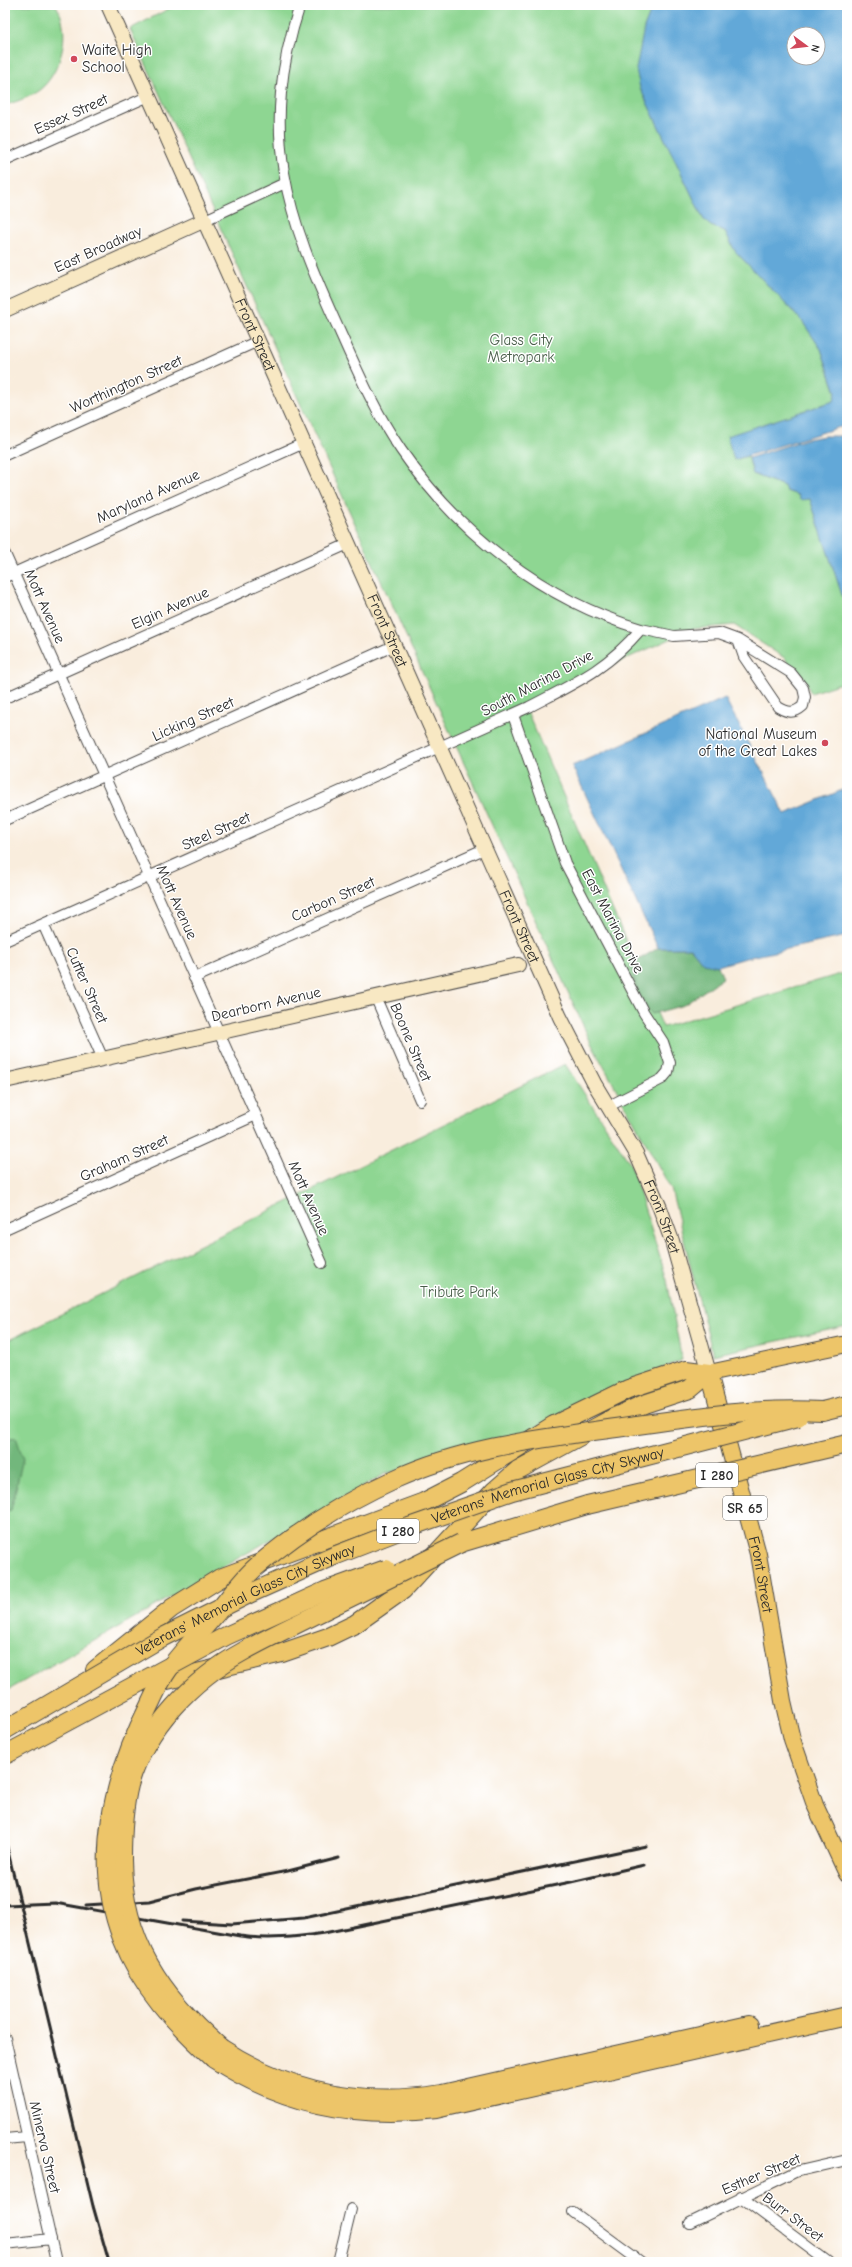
<svg xmlns="http://www.w3.org/2000/svg" width="852" height="2267" font-family="'Comic Neue',sans-serif">
  <rect width="100%" height="100%" fill="#fff"/>
  <filter id="ink" filterUnits="userSpaceOnUse"><feTurbulence type="fractalNoise" baseFrequency=".025" numOctaves="2"/><feDisplacementMap in="SourceGraphic" scale="8" xChannelSelector="R" yChannelSelector="G"/><feConvolveMatrix kernelMatrix="1 2 1 2 8 2 1 2 1" color-interpolation-filters="sRGB"/></filter>
  <filter id="wash" filterUnits="userSpaceOnUse"><feTurbulence type="fractalNoise" baseFrequency=".012" numOctaves="4" result="noise"/><feDisplacementMap in="SourceGraphic" scale="16" xChannelSelector="R" yChannelSelector="G"/><feGaussianBlur stdDeviation="0.9" result="paint"/><feColorMatrix in="noise" values="0 0 0 0 0 0 0 0 0 0 0 0 0 0 0 0 0 1.4 0 .05"/><feComposite in="paint" operator="in"/></filter>
  <g filter="url(#wash)">
    <rect width="100%" height="100%" fill="#f9eddd"/>
    <path fill="#8ed692" stroke="#5c805e" d="M 9,5 L 56,5 C 71,30 63,66 44,86 C 34,96 19,101 5,105 L 5,7 Z
      M 176,5 L 653,5 L 644,28 L 640,88 L 704,220 L 711,226 L 725,231 L 735,251 L 802,321 L 821,349 L 836,393 L 834,401 L 728,436 L 734,460 L 748,456 L 753,474 L 784,486 L 786,491 L 810,499 L 847,610 L 847,681 L 811,693 L 804,679 L 789,668 L 786,659 L 734,625 L 693,629 L 524,704 L 663,1027 L 847,972 L 847,1326 L 713,1355 L 671,1189 L 592,1045 L 130,29 Z
      M 565,1064 L 631,1165 L 667,1280 L 682,1360 L 568,1409 L 519,1437 L 385,1474 L 5,1692 L 5,1342 Z"/>
    <path fill="#72b77c" stroke="#4e7154" d="M 658,948 L 691,948 L 703,963 L 718,966 L 723,978 L 684,1005 L 652,1014 L 641,1002 L 630,965 Z
      M 16,1437 L 23,1458 L 11,1510 L 5,1512 L 5,1439 Z"/>
    <path fill="#62a8d8" stroke="#466a82" fill-rule="evenodd" d="M 653,5 L 847,5 L 847,428 L 840,427 L 734,460 L 727,436 L 834,401 L 836,392 L 821,349 L 802,321 L 735,251 L 725,231 L 711,226 L 704,220 L 640,88 L 636,69 L 644,28 ZM 794,34 L 818,34 L 818,58 L 794,58 Z
      M 825,436 L 847,436 L 847,610 L 810,499 L 800,500 L 798,495 L 786,491 L 784,486 L 753,474 L 749,458 L 807,439 Z
      M 725,698 L 785,814 L 847,788 L 847,936 L 746,958 L 718,966 L 703,963 L 691,948 L 658,948 L 572,766 Z"/>
  </g>
  <g filter="url(#ink)">
    <g fill="none" stroke-linecap="round" stroke-linejoin="round">
      <defs>
        <path id="street" d="M 300,5 C 258,133 286,215 340,332 C 358,372 376,414 401,450 C 458,533 543,600 641,629
          M 5,160 L 149,96
          M 205,220 L 285,183
          M 5,455 L 258,341
          M 5,554 L 322,1263
          M 5,577 L 304,443
          M 5,698 L 348,544
          M 513,715 L 565,863 L 644,1013 L 663,1042 L 670,1063 L 668,1072 L 662,1079 L 609,1106
          M 5,820 L 393,646
          M 43,924 L 103,1059
          M 5,941 L 529,707 C 575,683 606,670 641,629 L 674,636 L 719,633 L 738,640 L 791,673 L 803,688 L 805,697 L 803,706 C 794,714 788,713 778,707 L 744,657 L 738,640
          M 194,978 L 484,849
          M 375,996 L 420,1100
          M 5,1229 L 256,1115
          M 5,2038 L 56,2262
          M 5,2139 L 27,2137
          M 741,2197 L 828,2262
          M 573,2212 L 641,2262
          M 690,2223 L 795,2172 L 847,2160
          M 5,2244 L 51,2239
          M 338,2262 L 351,2209"/>
        <g id="secondary">
          <path id="s1" d="M 108,5 L 560,1017 L 594,1083 L 636,1153 L 660,1208 L 672,1241 L 709,1373"/>
          <path d="M 5,310 L 205,220"/>
          <path d="M 5,1081 L 518,965"/>
        </g>
        <g id="primary">
          <path id="s2" d="M 847,1344 L 709,1373 L 758,1554 L 783,1701 L 792,1739 L 815,1805 L 847,1874"/>
        </g>
        <path id="highway" d="M 822,1411 L 847,1405
          M 461,1543 L 587,1505
          M 95,1670 L 172,1608 L 220,1578 L 424,1502 L 461,1483 L 554,1425 L 628,1389 L 686,1370 L 709,1373
          M 150,1684 L 282,1653 L 328,1637 L 355,1624 L 403,1590 L 494,1491 L 518,1470 L 615,1417 L 644,1404 L 690,1389 L 709,1373
          M 221,2048 C 288,2092 363,2107 442,2094 L 749,2025
          M 214,2059 C 281,2103 356,2119 436,2109 L 847,2016"/>
      </defs>
      <use href="#street" stroke="#4a4846" stroke-width="12"/>
      <use href="#secondary" stroke="#4a4846" stroke-width="16"/>
      <use href="#primary" stroke="#4a4846" stroke-width="18"/>
      <use href="#highway" stroke="#4a4846" stroke-width="20"/>
      <use href="#street" stroke="#fff" stroke-width="10"/>
      <use href="#secondary" stroke="#f8e8c3" stroke-width="14"/>
      <use href="#primary" stroke="#edc569" stroke-width="16"/>
      <use href="#highway" stroke="#edc569" stroke-width="18"/>
      <path stroke="#2b2b2b" stroke-width="3" d="M 5,1839 L 93,2206 L 109,2262
        M 5,1905 L 55,1903 L 240,1936 C 269,1940 296,1937 324,1933 L 571,1882 L 644,1865
        M 86,1905 L 149,1901 L 196,1889 L 288,1871 L 339,1858
        M 182,1921 L 232,1924 L 304,1918 L 646,1846"/>
      <defs>
        <g id="highway-bridge">
          <path d="M 587,1505 L 847,1444"/>
          <path id="s3" d="M 5,1730 L 163,1637 L 251,1593 L 334,1556 L 409,1527 L 512,1491 L 798,1417"/>
          <path d="M 5,1755 L 226,1636 L 325,1591 L 386,1569"/>
          <path d="M 221,2048 C 162,1997 123,1941 122,1860 C 122,1835 123,1809 129,1785 C 145,1728 193,1679 244,1651 C 267,1638 291,1627 315,1615 C 363,1591 412,1567 461,1543"/>
          <path d="M 214,2059 C 175,2023 141,1988 122,1938 C 92,1861 113,1777 149,1706 C 155,1694 160,1681 168,1670 C 182,1651 199,1634 214,1616 C 228,1600 240,1581 256,1567 C 298,1531 344,1502 395,1479 C 467,1446 546,1438 623,1427 C 688,1418 757,1407 822,1411"/>
        </g>
      </defs>
      <use href="#highway-bridge" stroke="#4a4846" stroke-width="20" stroke-linecap="butt"/>
      <use href="#highway-bridge" stroke="#edc569" stroke-width="18"/>
    </g>
  </g>
  <g fill="#d1495b" stroke="#fff" stroke-width="1.5">
    <circle cx="74" cy="59" r="4"/>
    <circle cx="825" cy="743" r="4"/>
  </g>
  <g text-anchor="middle" dominant-baseline="central" stroke-width="3" stroke-linejoin="round" paint-order="stroke">
    <g fill="#fff" stroke="#6b6b6b" stroke-width="1">
      <rect x="696" y="1463" width="42" height="24" rx="3"/>
      <rect x="723" y="1496" width="44" height="24" rx="3"/>
      <rect x="377" y="1519" width="42" height="24" rx="3"/>
    </g>
    <g font-size="14" font-weight="bold" fill="#2b2b2b">
      <text x="717" y="1475">I 280</text>
      <text x="745" y="1508">SR 65</text>
      <text x="398" y="1531">I 280</text>
    </g>
    <g font-size="15" fill="#2b2b2b" stroke="#fff" text-anchor="start">
      <text x="82" y="50">Waite High<tspan x="82" dy="17">School</tspan></text>
      <text x="817" y="734" text-anchor="end">National Museum<tspan x="817" dy="17">of the Great Lakes</tspan></text>
    </g>
    <g font-size="15" fill="#2b2b2b" stroke="#fff">
      <text transform="translate(71 114) rotate(-24)">Essex Street</text>
      <text transform="translate(98 249) rotate(-24)">East Broadway</text>
      <text stroke="none"><textPath href="#s1" startOffset="361">Front Street</textPath></text>
      <text transform="translate(126 384) rotate(-24)">Worthington Street</text>
      <text transform="translate(148 496) rotate(-24)">Maryland Avenue</text>
      <text transform="translate(45 606) rotate(66)">Mott Avenue</text>
      <text transform="translate(170 608) rotate(-24)">Elgin Avenue</text>
      <text stroke="none"><textPath href="#s1" startOffset="685">Front Street</textPath></text>
      <text transform="translate(537 683) rotate(-28)">South Marina Drive</text>
      <text transform="translate(193 719) rotate(-24)">Licking Street</text>
      <text transform="translate(216 831) rotate(-24)">Steel Street</text>
      <text transform="translate(333 899) rotate(-24)">Carbon Street</text>
      <text transform="translate(177 902) rotate(66)">Mott Avenue</text>
      <text transform="translate(613 921) rotate(62)">East Marina Drive</text>
      <text stroke="none"><textPath href="#s1" startOffset="1009">Front Street</textPath></text>
      <text transform="translate(87 985) rotate(66)">Cutter Street</text>
      <text transform="translate(266 1004) rotate(-13)">Dearborn Avenue</text>
      <text transform="translate(411 1042) rotate(67)">Boone Street</text>
      <text transform="translate(124 1158) rotate(-24)">Graham Street</text>
      <text transform="translate(309 1198) rotate(66)">Mott Avenue</text>
      <text stroke="none"><textPath href="#s1" startOffset="1333">Front Street</textPath></text>
      <text stroke="none"><textPath href="#s3" startOffset="598">Veterans' Memorial Glass City Skyway</textPath></text>
      <text stroke="none"><textPath href="#s2" startOffset="349">Front Street</textPath></text>
      <text stroke="none"><textPath href="#s3" startOffset="274">Veterans' Memorial Glass City Skyway</textPath></text>
      <text transform="translate(45 2147) rotate(77)">Minerva Street</text>
      <text transform="translate(761 2174) rotate(-23)">Esther Street</text>
      <text transform="translate(793 2217) rotate(37)">Burr Street</text>
    </g>
    <g font-size="15" fill="#495e4a" stroke="#fff">
      <text x="521" y="340">Glass City<tspan x="521" dy="17">Metropark</tspan></text>
      <text x="459" y="1292">Tribute Park</text>
    </g>
  </g>
  <rect width="852" height="2267" fill="none" stroke="#fff" stroke-width="20"/>
  <g transform="translate(806 46) rotate(105)"><circle r="19" fill="#ffffff" stroke="#aaaaaa"/>
  <path d="M0-3L7 15L0 10L-7 15Z" fill="#d1495b"/>
  <text y="-6" font-size="11" font-weight="bold" text-anchor="middle" fill="#2b2b2b">N</text>
  </g>
</svg>
